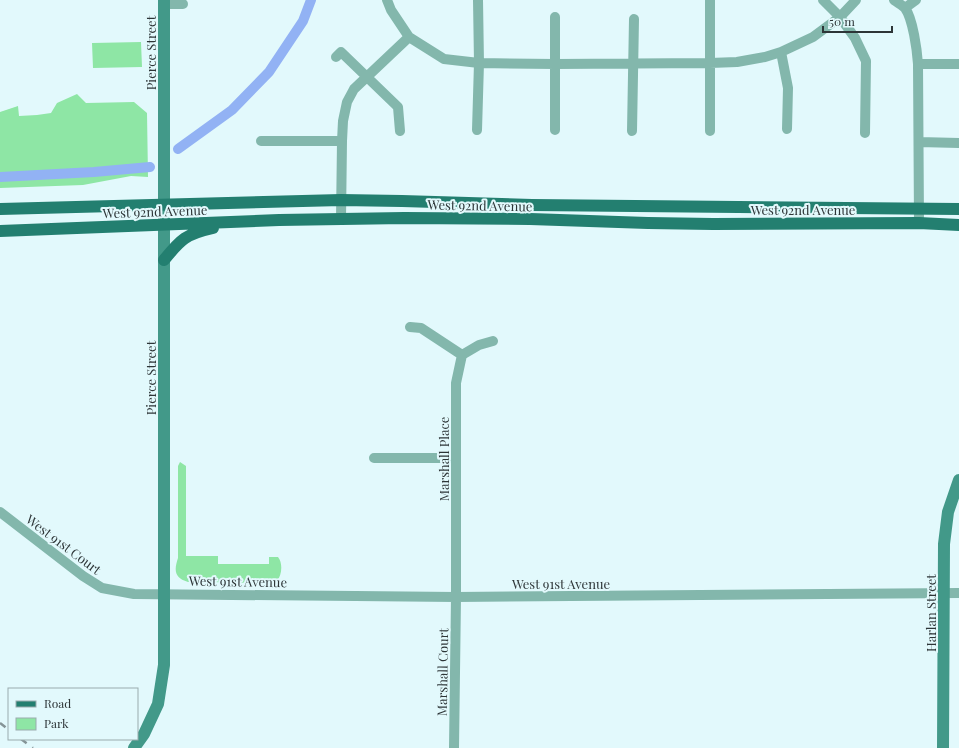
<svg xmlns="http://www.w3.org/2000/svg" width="959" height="748" font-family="'Playfair Display',serif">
  <rect width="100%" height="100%" fill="#e2f9fc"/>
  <path fill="#8ee6a5" d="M 141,42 L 142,67 L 93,68 L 92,43 Z
    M 77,94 L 86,103 L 134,102 L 147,113 L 148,177 L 131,176 L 83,185 L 0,188 L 0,112 L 18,106 L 19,116 L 37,115 L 51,113 L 57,103 Z
    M 180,462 L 186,466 L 186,556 L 218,556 L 218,564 L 269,564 L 269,557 L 278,557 C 283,563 282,575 277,581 L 274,580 L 271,583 L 188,582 C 174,578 174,570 178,558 L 178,466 Z"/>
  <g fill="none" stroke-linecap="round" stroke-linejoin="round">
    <path stroke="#92b2f4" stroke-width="10" d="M 178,149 L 232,110 L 269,72 L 303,21 L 311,0
      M 0,177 L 94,172 L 150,167"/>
    <path stroke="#83b7ac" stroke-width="10" d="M 387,0 L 391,10 L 409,37 L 444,59 L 479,63 L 555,64 L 710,63 L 737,62 L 765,57 L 781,52 L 813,37 L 840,17 L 856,0
      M 823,0 L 840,17 L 855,38 L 866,61 L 865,133
      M 894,0 C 897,2 902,5 905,8 C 913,19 917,50 918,64 L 919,223
      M 164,4 L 183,4
      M 905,8 L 916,0
      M 781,52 L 788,88 L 787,129
      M 336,57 L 341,52 L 398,107 L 400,131
      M 918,64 L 959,64
      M 477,130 L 479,63 L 478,0
      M 555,130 L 555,17
      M 632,131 L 634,19
      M 710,131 L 710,0
      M 261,141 L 342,141
      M 919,142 L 959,143
      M 341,219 L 342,141 L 343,121 L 347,102 L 354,89 L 409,37
      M 410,327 L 421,328 L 462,355
      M 374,458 L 456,458
      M 0,512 L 83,576 L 102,588 L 134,594 L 456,597 L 959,593
      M 454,748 L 456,597 L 456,383 L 462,355 L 479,345 L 493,341"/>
    <path stroke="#429989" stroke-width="12" d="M 134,748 L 144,734 L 158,704 L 164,665 L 164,0
      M 943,748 L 944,544 L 948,512 L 959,480"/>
    <path stroke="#237f70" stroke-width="12" d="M 0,209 L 341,200 L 402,201 L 532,205 L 959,209
      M 0,231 L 279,220 L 404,218 L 530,219 L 648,223 L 713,224 L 919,223 L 959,225
      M 164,260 C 181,239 186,234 213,228"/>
    <path stroke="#859497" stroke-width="2.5" stroke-dasharray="7 7" stroke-linecap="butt" d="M 0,723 L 9,730
      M 21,739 L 33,748"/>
  </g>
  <g text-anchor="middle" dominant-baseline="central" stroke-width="4" stroke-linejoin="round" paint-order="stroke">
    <g font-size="13" fill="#2d3537" stroke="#e2f9fc">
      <text transform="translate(150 53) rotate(-90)">Pierce Street</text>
      <text transform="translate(480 205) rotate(1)">West 92nd Avenue</text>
      <text x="803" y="209">West 92nd Avenue</text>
      <text transform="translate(155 211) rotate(-2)">West 92nd Avenue</text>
      <text transform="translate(150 378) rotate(-90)">Pierce Street</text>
      <text transform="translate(443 459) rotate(-90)">Marshall Place</text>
      <text transform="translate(64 544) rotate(37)">West 91st Court</text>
      <text transform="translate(238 581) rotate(1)">West 91st Avenue</text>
      <text x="561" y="583">West 91st Avenue</text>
      <text transform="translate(930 613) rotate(-90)">Harlan Street</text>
      <text transform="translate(442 672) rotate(-89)">Marshall Court</text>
    </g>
  </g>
  <rect x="8" y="688" width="130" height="52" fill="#e2f9fc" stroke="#9aabad"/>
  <rect x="16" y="701" width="20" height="6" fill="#237f70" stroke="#9aabad"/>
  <text x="44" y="708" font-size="12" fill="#2d3537">Road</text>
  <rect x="16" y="718" width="20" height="12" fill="#8ee6a5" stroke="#9aabad"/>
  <text x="44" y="728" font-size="12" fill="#2d3537">Park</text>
  <path d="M823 26v6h69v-6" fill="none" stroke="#2d3537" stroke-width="2"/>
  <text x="829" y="26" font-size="12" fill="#2d3537" stroke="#e2f9fc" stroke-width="3" paint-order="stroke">50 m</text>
</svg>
